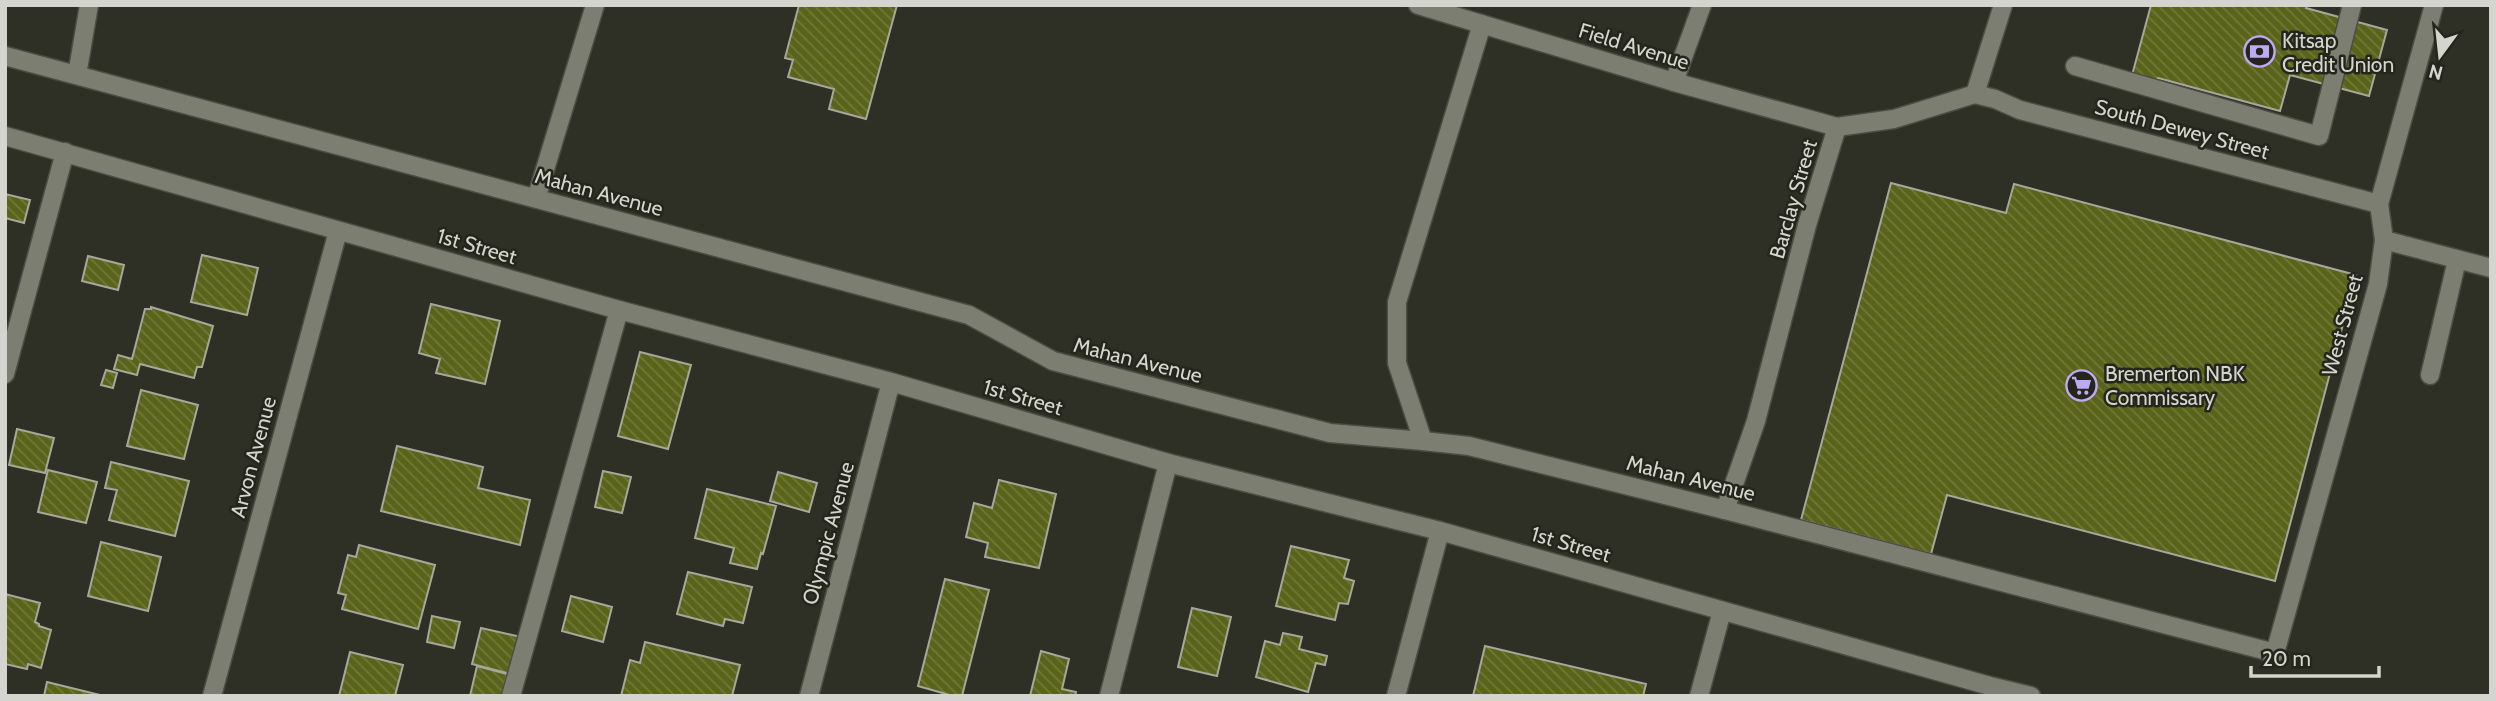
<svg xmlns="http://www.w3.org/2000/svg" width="2496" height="701" font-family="Cabin,sans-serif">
  <defs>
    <pattern id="building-back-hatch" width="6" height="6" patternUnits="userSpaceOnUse" patternTransform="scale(1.75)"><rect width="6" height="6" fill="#5a631a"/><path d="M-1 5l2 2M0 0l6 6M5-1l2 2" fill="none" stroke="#71783a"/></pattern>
  </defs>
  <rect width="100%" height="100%" fill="#2e3025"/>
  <path fill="url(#building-back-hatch)" stroke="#a5a89a" stroke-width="2" d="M 799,5 L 897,5 L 866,119 L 829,109 L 834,89 L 788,77 L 793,60 L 785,58 Z
    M 2151,5 L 2307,5 L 2306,8 L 2387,30 L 2369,96 L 2290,75 L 2280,111 L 2158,78 L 2156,85 L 2131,79 Z
    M 1891,183 L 2006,213 L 2014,184 L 2356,275 L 2275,581 L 1947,495 L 1931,554 L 1801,520 Z
    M 5,194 L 30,200 L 24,223 L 5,218 Z
    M 202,255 L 258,268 L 247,315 L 191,302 Z
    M 88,256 L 124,265 L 118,290 L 82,281 Z
    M 431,304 L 500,321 L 485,384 L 436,373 L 440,359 L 419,353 Z
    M 151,307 L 213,326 L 202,367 L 197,367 L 194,378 L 140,364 L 137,375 L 114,369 L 118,355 L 132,359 L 145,309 L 151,309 Z
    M 640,352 L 691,365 L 668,449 L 618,436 Z
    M 106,370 L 117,373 L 113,388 L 101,385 Z
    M 141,390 L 198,405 L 184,459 L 127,446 Z
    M 17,429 L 54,438 L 45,473 L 9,465 Z
    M 397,446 L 483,467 L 478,488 L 530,500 L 520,545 L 381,511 Z
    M 111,462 L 189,481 L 175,536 L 109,520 L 117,490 L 105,488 Z
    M 48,470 L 97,482 L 86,523 L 38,512 Z
    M 603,471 L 631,477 L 622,513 L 595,507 Z
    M 778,472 L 817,483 L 809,512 L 770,501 Z
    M 999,480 L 1056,494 L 1039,568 L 985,557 L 988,543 L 966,537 L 974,503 L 992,508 Z
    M 707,489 L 776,506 L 763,554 L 761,553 L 757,569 L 730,563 L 734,548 L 695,538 Z
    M 101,542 L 161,557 L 148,611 L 88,596 Z
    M 359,545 L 435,565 L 418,629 L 342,609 L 346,595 L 338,593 L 348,555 L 356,557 Z
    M 1291,546 L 1349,560 L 1344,578 L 1354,581 L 1348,604 L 1339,603 L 1335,620 L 1276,606 Z
    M 688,572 L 752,587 L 743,623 L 725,619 L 723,626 L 677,614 Z
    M 945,579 L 989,590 L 962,696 L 953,696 L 918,686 Z
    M 5,594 L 40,603 L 35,622 L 39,624 L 39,626 L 51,630 L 41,668 L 28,664 L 27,669 L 5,664 Z
    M 571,596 L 612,607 L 603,642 L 562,631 Z
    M 1192,608 L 1231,617 L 1217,676 L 1178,667 Z
    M 432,616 L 460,622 L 454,648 L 427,642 Z
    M 481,628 L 521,637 L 511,674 L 472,664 Z
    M 1283,633 L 1302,637 L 1299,649 L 1327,656 L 1325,665 L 1316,663 L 1308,692 L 1256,677 L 1265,641 L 1280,645 Z
    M 645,642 L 740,665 L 732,696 L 621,696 L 630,660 L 640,663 Z
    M 1485,646 L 1646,684 L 1643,696 L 1473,696 Z
    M 1041,651 L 1069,659 L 1062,689 L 1076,692 L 1075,696 L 1030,696 Z
    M 350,652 L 403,665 L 395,696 L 339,696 Z
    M 477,666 L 507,674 L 502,696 L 470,696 Z
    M 47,682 L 104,696 L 44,696 Z"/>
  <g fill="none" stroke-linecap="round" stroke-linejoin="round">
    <defs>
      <path id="lane" d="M 1482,24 L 1397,302 L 1397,363 L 1423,441 L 1469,446 L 1725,510 L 2275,653 L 2378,284 L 2384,240 L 2379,204 L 2434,5
        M 2075,66 L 2319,136 L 2352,5
        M 77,75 L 89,5
        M 1674,82 L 1702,5
        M 1975,94 L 1995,99 L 2020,110 L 2379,204
        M 2384,240 L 2491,268
        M 5,374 L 65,152
        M 2430,375 L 2457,260
        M 511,696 L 619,310
        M 1109,696 L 1168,463
        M 1699,696 L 1722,611"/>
      <path id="street" d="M 1418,5 L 1674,82 L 1837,127
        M 5,56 L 969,315 L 1053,361 L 1330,433 L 1423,441
        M 5,136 L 619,310 L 891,382 L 1168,463 L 1440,531 L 1990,686 L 2031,696
        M 536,199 L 595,5
        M 1725,510 L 1756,421 L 1807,225 L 1837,127 L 1894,119 L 1975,94 L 2003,5
        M 212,696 L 338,231
        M 809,696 L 891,382
        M 1396,696 L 1440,531"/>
    </defs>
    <use href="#lane" stroke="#4b4d44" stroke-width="21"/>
    <use href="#street" stroke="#4b4d44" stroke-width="21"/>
    <use href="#lane" stroke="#7c7e71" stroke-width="18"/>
    <use href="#street" stroke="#7c7e71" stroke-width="18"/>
  </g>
  <defs>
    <symbol id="bank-ring" viewBox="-11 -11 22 22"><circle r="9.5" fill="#24261c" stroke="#bea9f5" stroke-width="1.5"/><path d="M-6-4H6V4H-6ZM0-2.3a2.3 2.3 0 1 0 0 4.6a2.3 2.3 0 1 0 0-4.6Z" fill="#bea9f5"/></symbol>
    <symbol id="supermarket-ring" viewBox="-11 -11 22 22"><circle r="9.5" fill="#24261c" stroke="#bea9f5" stroke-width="1.5"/><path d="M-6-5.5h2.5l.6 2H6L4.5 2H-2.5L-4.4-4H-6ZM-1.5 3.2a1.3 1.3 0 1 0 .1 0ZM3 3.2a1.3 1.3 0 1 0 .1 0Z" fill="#bea9f5"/></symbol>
  </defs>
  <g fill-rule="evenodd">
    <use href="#bank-ring" x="2242" y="34" width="35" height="35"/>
    <use href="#supermarket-ring" x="2064" y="368" width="35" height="35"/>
  </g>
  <g text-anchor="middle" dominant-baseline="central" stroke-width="5" stroke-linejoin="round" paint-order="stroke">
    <g font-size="21" fill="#d4d5ce" stroke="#24261c" text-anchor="start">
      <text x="2282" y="40">Kitsap<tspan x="2282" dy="24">Credit Union</tspan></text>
      <text x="2105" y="373">Bremerton NBK<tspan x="2105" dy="24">Commissary</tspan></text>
    </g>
    <g font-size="21" fill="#d4d5ce" stroke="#24261c">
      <text transform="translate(1634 46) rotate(17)">Field Avenue</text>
      <text transform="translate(2182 129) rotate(15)">South Dewey Street</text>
      <text transform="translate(599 192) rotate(15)">Mahan Avenue</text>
      <text transform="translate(1793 199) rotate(-74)">Barclay Street</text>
      <text transform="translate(477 246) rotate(16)">1st Street</text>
      <text transform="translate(2342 325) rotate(-75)">West Street</text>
      <text transform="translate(1138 360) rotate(14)">Mahan Avenue</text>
      <text transform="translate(1023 397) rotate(16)">1st Street</text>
      <text transform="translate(253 457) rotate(-75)">Arvon Avenue</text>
      <text transform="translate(1691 478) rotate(14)">Mahan Avenue</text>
      <text transform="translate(828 533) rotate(-75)">Olympic Avenue</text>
      <text transform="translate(1571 544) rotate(16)">1st Street</text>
    </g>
  </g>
  <rect width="2496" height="701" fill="none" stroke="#d4d5ce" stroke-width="14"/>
  <g transform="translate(2440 56) rotate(195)" stroke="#24261c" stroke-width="5" paint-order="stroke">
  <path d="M0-5L12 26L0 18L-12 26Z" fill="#d4d5ce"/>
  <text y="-10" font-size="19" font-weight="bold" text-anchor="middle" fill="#d4d5ce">N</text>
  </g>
  <path d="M2251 666v10h128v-10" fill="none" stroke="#d4d5ce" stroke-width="3.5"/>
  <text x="2262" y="666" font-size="21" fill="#d4d5ce" stroke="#24261c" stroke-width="5" paint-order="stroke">20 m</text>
</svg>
